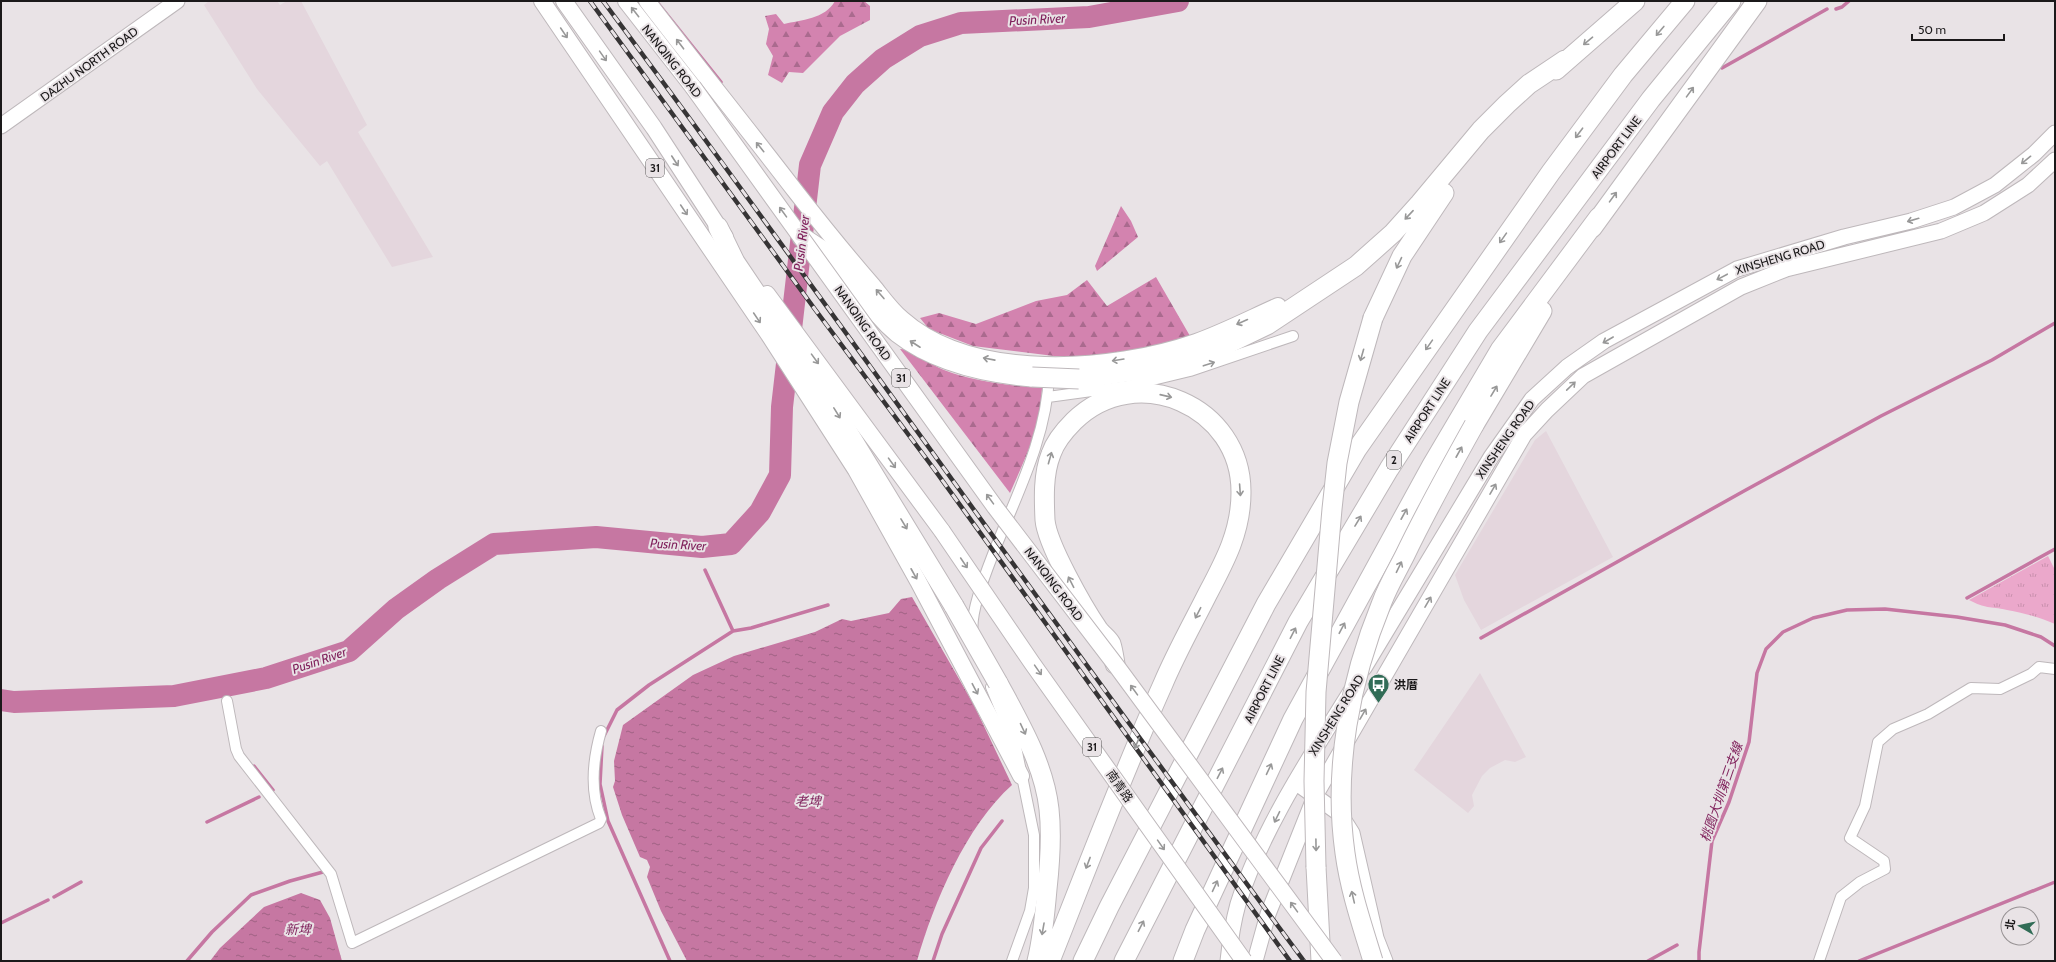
<svg xmlns="http://www.w3.org/2000/svg" width="2056" height="962" font-family="Cabin,'Noto Sans TC',sans-serif">
  <defs>
    <pattern id="grass-tufts" width="24" height="20" patternUnits="userSpaceOnUse"><rect width="24" height="20" fill="#eba8cb"/><path d="M3 7l-1-3M5 7V3M7 7l1-3M15 17l-1-3M17 17v-4M19 17l1-3" fill="none" stroke="#c990ae"/></pattern>
    <pattern id="forest-firs" width="22" height="20" patternUnits="userSpaceOnUse"><rect width="22" height="20" fill="#d383af"/><path d="M5 1l3.5 6h-7zM16 11l3.5 6h-7z" fill="#aa6a8e"/></pattern>
    <pattern id="water-ripples" width="26" height="14" patternUnits="userSpaceOnUse"><rect width="26" height="14" fill="#c677a2"/><path d="M2 4q2-2 4 0t4 0M15 11q2-2 4 0t4 0" fill="none" stroke="#a06183"/></pattern>
  </defs>
  <rect width="100%" height="100%" fill="#e9e3e6"/>
  <path fill="#e4d6dd" d="M 209,1 L 277,1 L 280,5 L 287,1 L 301,1 L 367,125 L 358,132 L 433,257 L 392,267 L 327,161 L 320,166 L 257,89 L 204,5 Z
    M 1546,431 L 1613,557 L 1481,630 L 1464,600 L 1455,575 L 1535,440 Z
    M 1480,673 L 1526,757 L 1515,762 L 1505,760 L 1490,768 L 1482,776 L 1472,795 L 1474,806 L 1468,813 L 1414,770 Z"/>
  <path fill="url(#grass-tufts)" d="M 2048,556 L 2055,570 L 2055,624 C 2040,617 2023,613 2007,610 C 1989,606 1986,609 1969,600 Z"/>
  <path fill="url(#forest-firs)" d="M 835,1 L 864,1 L 870,6 L 870,20 L 840,36 L 803,73 L 789,72 L 782,83 L 768,75 L 773,56 L 766,44 L 769,29 L 765,16 L 776,14 L 784,24 C 801,20 825,19 835,1 Z
    M 1121,206 L 1131,221 L 1138,237 L 1097,271 L 1095,266 Z
    M 1156,277 L 1190,336 L 1143,350 L 1099,356 L 1054,356 L 973,346 L 929,329 L 920,318 L 939,313 L 976,324 L 1036,301 L 1067,295 L 1087,280 L 1107,306 Z
    M 900,349 C 917,350 929,364 944,370 C 975,382 1009,385 1042,388 C 1040,429 1026,457 1010,493 Z"/>
  <path fill="url(#water-ripples)" d="M 912,597 L 974,705 L 1012,785 C 966,826 934,902 917,961 L 687,961 L 661,911 L 647,877 L 650,867 L 647,860 L 640,857 L 622,815 L 613,787 L 615,781 L 614,761 L 623,725 L 693,675 L 734,656 L 815,632 L 842,619 L 851,621 L 889,613 L 901,599 Z
    M 301,893 L 320,900 L 330,918 L 342,961 L 210,961 L 220,948 L 264,907 Z"/>
  <g fill="none" stroke-linecap="round" stroke-linejoin="round">
    <path stroke="#c677a2" stroke-width="3.5" d="M 657,2 L 721,82
      M 1836,9 L 1842,7 L 1849,1
      M 1722,68 L 1827,9
      M 1967,598 L 2055,549
      M 733,631 L 751,628 L 828,605
      M 1481,638 L 1744,491 L 1881,416 L 1992,360 L 2055,323
      M 604,736 L 617,710 L 649,685 L 733,631 L 705,570
      M 602,746 L 600,784 L 608,821 L 670,961
      M 254,766 L 273,790
      M 207,822 L 259,797
      M 54,897 L 81,882
      M 1,923 L 48,900
      M 187,961 L 212,932 L 251,895 L 290,881 L 323,872
      M 933,961 L 942,934 L 981,848 L 1002,821
      M 1648,961 L 1677,945
      M 1699,961 L 1699,952 L 1712,841 L 1729,802 L 1749,742 L 1757,673 L 1766,649 L 1783,632 L 1813,618 L 1847,610 L 1885,609 L 1957,617 L 2005,625 L 2041,637 L 2055,646
      M 1859,961 L 2055,882"/>
    <path stroke="#c677a2" stroke-width="22" d="M 1,700 L 14,702 L 174,696 L 266,678 L 349,651 L 396,609 L 438,579 L 494,544 L 596,537 L 702,547 L 731,544 L 760,512 L 780,475 L 782,407 L 810,165 L 833,112 L 855,84 L 883,59 L 920,36 L 961,23 L 1089,17 L 1178,1"/>
    <defs>
      <path id="street" d="M 1048,397 L 1128,386 L 1190,371 L 1293,336
        M 973,634 C 969,613 987,570 995,549 C 1017,494 1047,436 1049,375
        M 991,687 L 1016,747 L 1034,835 L 1034,888 L 1030,911 L 1012,961
        M 227,701 L 236,749 L 239,756 L 331,874 L 352,943 L 599,823 L 601,819 C 590,792 593,759 601,731
        M 1819,961 L 1841,897 L 1860,882 L 1885,869 L 1884,861 L 1850,838 L 1865,806 L 1878,742 L 1893,729 L 1928,714 L 1971,688 L 2000,689 L 2031,674 L 2039,667 L 2055,669"/>
      <path id="secondary" d="M 1,126 L 177,1
        M 1364,668 L 1491,457 L 1532,399 L 1567,367 L 1604,341 L 1737,269 L 1844,237 L 1911,221 L 1954,207 L 1995,185 L 2034,154 L 2055,133
        M 1295,782 L 1340,814 L 1352,833 L 1376,938 L 1385,961
        M 1228,961 C 1230,942 1233,922 1238,904 C 1262,829 1310,757 1351,691
        M 1255,961 L 1268,914 L 1315,796 L 1524,435 L 1547,410 L 1583,376 L 1741,287 L 1786,269 L 1941,231 L 1984,213 L 2028,185 L 2055,160"/>
      <path id="primary" d="M 542,1 L 769,335 L 856,470 L 918,581 L 1021,776
        M 564,1 L 654,128 L 725,237
        M 626,1 L 693,87
        M 647,1 C 696,65 747,128 796,192 C 821,224 846,255 873,286 C 882,297 891,310 902,319 C 973,382 1113,371 1196,342 C 1224,332 1251,318 1278,306
        M 767,294 L 942,531"/>
      <path id="highway" d="M 1556,70 L 1635,1
        M 718,227 L 735,262 L 827,398 L 954,606
        M 1592,228 L 1757,1
        M 802,237 C 813,245 827,252 836,262 C 859,284 873,313 898,333 C 935,362 986,373 1032,377
        M 1373,318 L 1402,256 L 1444,193
        M 1079,379 L 1152,368 L 1181,361 L 1215,350 L 1267,325 L 1356,266 L 1393,233 L 1420,203 L 1481,130 L 1507,104 L 1529,84 L 1565,60
        M 1474,425 L 1542,311
        M 998,683 C 1019,722 1044,764 1049,809 C 1052,836 1050,862 1047,889 C 1045,913 1043,937 1037,961
        M 1316,867 L 1321,961
        M 1050,961 C 1087,868 1122,775 1163,684 C 1176,653 1193,623 1208,593 C 1225,561 1241,531 1241,493 C 1242,406 1136,360 1074,421 C 1064,431 1055,442 1051,454 C 1043,474 1044,499 1045,520 C 1047,544 1083,607 1098,629 C 1101,634 1108,638 1111,644 C 1113,650 1114,658 1115,664
        M 1083,961 L 1109,907 L 1266,604 L 1357,449 L 1551,172 L 1623,75 L 1685,1
        M 1124,961 L 1298,622 L 1389,469 L 1478,331 L 1651,99 L 1731,1
        M 1183,961 L 1195,930 L 1293,719 L 1432,465 L 1500,350 L 1599,217"/>
    </defs>
    <use href="#street" stroke="#beb8bb" stroke-width="12"/>
    <use href="#secondary" stroke="#beb8bb" stroke-width="17"/>
    <use href="#primary" stroke="#beb8bb" stroke-width="18"/>
    <use href="#highway" stroke="#beb8bb" stroke-width="21"/>
    <use href="#street" stroke="#fff" stroke-width="10"/>
    <use href="#secondary" stroke="#fff" stroke-width="15"/>
    <use href="#primary" stroke="#fff" stroke-width="16"/>
    <use href="#highway" stroke="#fff" stroke-width="19"/>
    <defs>
      <path id="rail" d="M 590,1 L 814,308 L 934,469 L 1290,961
        M 603,1 C 839,319 1067,643 1304,961"/>
    </defs>
    <use href="#rail" stroke="#363435" stroke-width="4.5"/>
    <use href="#rail" stroke="#e9e3e6" stroke-width="3" stroke-dasharray="9" stroke-linecap="butt"/>
    <defs>
      <path id="primary-bridge" d="M 693,87 L 995,507 L 1115,664 L 1334,961
        M 942,531 L 1032,663 L 1244,961"/>
      <path id="highway-bridge" d="M 1032,377 L 1079,379
        M 954,606 L 998,683
        M 1316,867 L 1314,781 L 1316,692 L 1332,509 L 1337,463 L 1349,402 L 1373,318
        M 1373,961 C 1362,925 1350,890 1345,853 C 1333,768 1350,680 1382,602 C 1388,586 1397,571 1405,555 C 1426,511 1450,468 1474,425"/>
    </defs>
    <use href="#primary-bridge" stroke="#beb8bb" stroke-width="18" stroke-linecap="butt"/>
    <use href="#highway-bridge" stroke="#beb8bb" stroke-width="21" stroke-linecap="butt"/>
    <use href="#primary-bridge" stroke="#fff" stroke-width="16"/>
    <use href="#highway-bridge" stroke="#fff" stroke-width="19"/>
  </g>
  <defs><path id="oneway-shaft" d="M-6 0H5M1.5-3L5.5 0L1.5 3" fill="none" stroke-width="1.6" stroke-linecap="round" stroke-linejoin="round"/></defs>
  <g stroke="#989898">
    <use href="#oneway-shaft" transform="translate(635 12) rotate(-128)"/>
    <use href="#oneway-shaft" transform="translate(1660 31) rotate(130)"/>
    <use href="#oneway-shaft" transform="translate(564 33) rotate(56)"/>
    <use href="#oneway-shaft" transform="translate(1588 41) rotate(140)"/>
    <use href="#oneway-shaft" transform="translate(680 44) rotate(-127)"/>
    <use href="#oneway-shaft" transform="translate(603 56) rotate(55)"/>
    <use href="#oneway-shaft" transform="translate(1690 92) rotate(-54)"/>
    <use href="#oneway-shaft" transform="translate(1579 133) rotate(127)"/>
    <use href="#oneway-shaft" transform="translate(760 147) rotate(-129)"/>
    <use href="#oneway-shaft" transform="translate(2026 160) rotate(141)"/>
    <use href="#oneway-shaft" transform="translate(675 161) rotate(57)"/>
    <use href="#oneway-shaft" transform="translate(1613 197) rotate(-54)"/>
    <use href="#oneway-shaft" transform="translate(684 210) rotate(56)"/>
    <use href="#oneway-shaft" transform="translate(783 212) rotate(-126)"/>
    <use href="#oneway-shaft" transform="translate(1409 215) rotate(133)"/>
    <use href="#oneway-shaft" transform="translate(1913 220) rotate(164)"/>
    <use href="#oneway-shaft" transform="translate(1503 238) rotate(125)"/>
    <use href="#oneway-shaft" transform="translate(1399 263) rotate(115)"/>
    <use href="#oneway-shaft" transform="translate(1722 277) rotate(152)"/>
    <use href="#oneway-shaft" transform="translate(880 294) rotate(-131)"/>
    <use href="#oneway-shaft" transform="translate(757 318) rotate(56)"/>
    <use href="#oneway-shaft" transform="translate(1242 322) rotate(156)"/>
    <use href="#oneway-shaft" transform="translate(1608 340) rotate(150)"/>
    <use href="#oneway-shaft" transform="translate(915 344) rotate(-147)"/>
    <use href="#oneway-shaft" transform="translate(1429 345) rotate(125)"/>
    <use href="#oneway-shaft" transform="translate(1362 355) rotate(106)"/>
    <use href="#oneway-shaft" transform="translate(815 359) rotate(54)"/>
    <use href="#oneway-shaft" transform="translate(989 359) rotate(-169)"/>
    <use href="#oneway-shaft" transform="translate(1118 360) rotate(171)"/>
    <use href="#oneway-shaft" transform="translate(1209 364) rotate(-18)"/>
    <use href="#oneway-shaft" transform="translate(1571 386) rotate(-44)"/>
    <use href="#oneway-shaft" transform="translate(1494 391) rotate(-59)"/>
    <use href="#oneway-shaft" transform="translate(1166 396) rotate(13)"/>
    <use href="#oneway-shaft" transform="translate(837 413) rotate(58)"/>
    <use href="#oneway-shaft" transform="translate(1459 452) rotate(-61)"/>
    <use href="#oneway-shaft" transform="translate(1050 458) rotate(-74)"/>
    <use href="#oneway-shaft" transform="translate(892 463) rotate(54)"/>
    <use href="#oneway-shaft" transform="translate(1493 489) rotate(-60)"/>
    <use href="#oneway-shaft" transform="translate(1240 490) rotate(86)"/>
    <use href="#oneway-shaft" transform="translate(990 499) rotate(-126)"/>
    <use href="#oneway-shaft" transform="translate(1404 514) rotate(-61)"/>
    <use href="#oneway-shaft" transform="translate(1358 521) rotate(-59)"/>
    <use href="#oneway-shaft" transform="translate(904 524) rotate(59)"/>
    <use href="#oneway-shaft" transform="translate(964 563) rotate(56)"/>
    <use href="#oneway-shaft" transform="translate(1399 567) rotate(-64)"/>
    <use href="#oneway-shaft" transform="translate(914 574) rotate(61)"/>
    <use href="#oneway-shaft" transform="translate(1071 582) rotate(-117)"/>
    <use href="#oneway-shaft" transform="translate(1428 602) rotate(-60)"/>
    <use href="#oneway-shaft" transform="translate(1198 613) rotate(117)"/>
    <use href="#oneway-shaft" transform="translate(1342 628) rotate(-62)"/>
    <use href="#oneway-shaft" transform="translate(1293 633) rotate(-63)"/>
    <use href="#oneway-shaft" transform="translate(1038 670) rotate(55)"/>
    <use href="#oneway-shaft" transform="translate(975 689) rotate(62)"/>
    <use href="#oneway-shaft" transform="translate(1134 690) rotate(-126)"/>
    <use href="#oneway-shaft" transform="translate(1363 714) rotate(-60)"/>
    <use href="#oneway-shaft" transform="translate(1023 729) rotate(65)"/>
    <use href="#oneway-shaft" transform="translate(1137 743) rotate(113)"/>
    <use href="#oneway-shaft" transform="translate(1269 769) rotate(-65)"/>
    <use href="#oneway-shaft" transform="translate(1220 773) rotate(-63)"/>
    <use href="#oneway-shaft" transform="translate(1277 817) rotate(116)"/>
    <use href="#oneway-shaft" transform="translate(1161 845) rotate(55)"/>
    <use href="#oneway-shaft" transform="translate(1316 845) rotate(89)"/>
    <use href="#oneway-shaft" transform="translate(1088 863) rotate(111)"/>
    <use href="#oneway-shaft" transform="translate(1215 886) rotate(-65)"/>
    <use href="#oneway-shaft" transform="translate(1353 897) rotate(-103)"/>
    <use href="#oneway-shaft" transform="translate(1294 907) rotate(-126)"/>
    <use href="#oneway-shaft" transform="translate(1141 926) rotate(-63)"/>
    <use href="#oneway-shaft" transform="translate(1043 929) rotate(100)"/>
  </g>
  <defs>
    <symbol id="bus-pin" viewBox="-11 -11 22 30"><path d="M0 17L-7.5 6A9.5 9.5 0 1 1 7.5 6Z" fill="#316c56" stroke="#e9e3e6"/><path d="M-5-6H5V4H4V6H2V4H-2V6H-4V4H-5ZM-3.5-4V0h7V-4ZM-3.5 1.2v1.5H-2V1.2ZM2 1.2v1.5H3.5V1.2Z" fill="#fff"/></symbol>
  </defs>
  <g fill-rule="evenodd">
    <use href="#bus-pin" x="1366" y="672" width="25" height="34"/>
  </g>
  <g text-anchor="middle" dominant-baseline="central" stroke-width="4" stroke-linejoin="round" paint-order="stroke">
    <g fill="#e9e3e6" stroke="#595657" stroke-width="1">
      <rect x="646" y="159" width="18" height="18" rx="3"/>
      <rect x="892" y="369" width="18" height="18" rx="3"/>
      <rect x="1387" y="451" width="14" height="18" rx="3"/>
      <rect x="1083" y="738" width="18" height="18" rx="3"/>
    </g>
    <g font-size="11" font-weight="bold" fill="#1b191a">
      <text x="655" y="168">31</text>
      <text x="901" y="378">31</text>
      <text x="1394" y="460">2</text>
      <text x="1092" y="747">31</text>
    </g>
    <g font-size="12" fill="#1b191a" stroke="#e9e3e6">
      <text transform="translate(672 61) rotate(52)">NANQING ROAD</text>
      <text transform="translate(89 64) rotate(-36)">DAZHU NORTH ROAD</text>
      <text transform="translate(1616 147) rotate(-53)">AIRPORT LINE</text>
      <text transform="translate(1780 257) rotate(-17)">XINSHENG ROAD</text>
      <text transform="translate(863 323) rotate(55)">NANQING ROAD</text>
      <text transform="translate(1427 410) rotate(-57)">AIRPORT LINE</text>
      <text transform="translate(1505 439) rotate(-55)">XINSHENG ROAD</text>
      <text transform="translate(1054 584) rotate(53)">NANQING ROAD</text>
      <text transform="translate(1264 689) rotate(-63)">AIRPORT LINE</text>
      <text transform="translate(1336 715) rotate(-58)">XINSHENG ROAD</text>
      <text transform="translate(1120 786) rotate(55)">南青路</text>
    </g>
    <g font-size="12" font-weight="bold" fill="#1b191a" stroke="#e9e3e6" text-anchor="start">
      <text x="1394" y="684">洪厝</text>
    </g>
    <g font-size="13" font-style="italic" fill="#81235d" stroke="#e9e3e6">
      <text transform="translate(1037 19) rotate(-3)">Pusin River</text>
      <text transform="translate(801 243) rotate(-83)">Pusin River</text>
      <text transform="translate(678 544) rotate(3)">Pusin River</text>
      <text transform="translate(319 660) rotate(-19)">Pusin River</text>
      <text transform="translate(1721 792) rotate(-71)">桃園大圳第三支線</text>
      <text x="808" y="801">老埤</text>
      <text x="298" y="929">新埤</text>
    </g>
  </g>
  <rect width="2056" height="962" fill="none" stroke="#1b191a" stroke-width="4"/>
  <g transform="translate(2020 926) rotate(279)"><circle r="19" fill="#e9e3e6" stroke="#979294"/>
  <path d="M0-3L7 15L0 10L-7 15Z" fill="#316c56"/>
  <text y="-6" font-size="11" font-weight="bold" text-anchor="middle" fill="#1b191a">北</text>
  </g>
  <path d="M1912 34v6h92v-6" fill="none" stroke="#1b191a" stroke-width="2"/>
  <text x="1918" y="34" font-size="12" fill="#1b191a" stroke="#e9e3e6" stroke-width="3" paint-order="stroke">50 m</text>
</svg>
